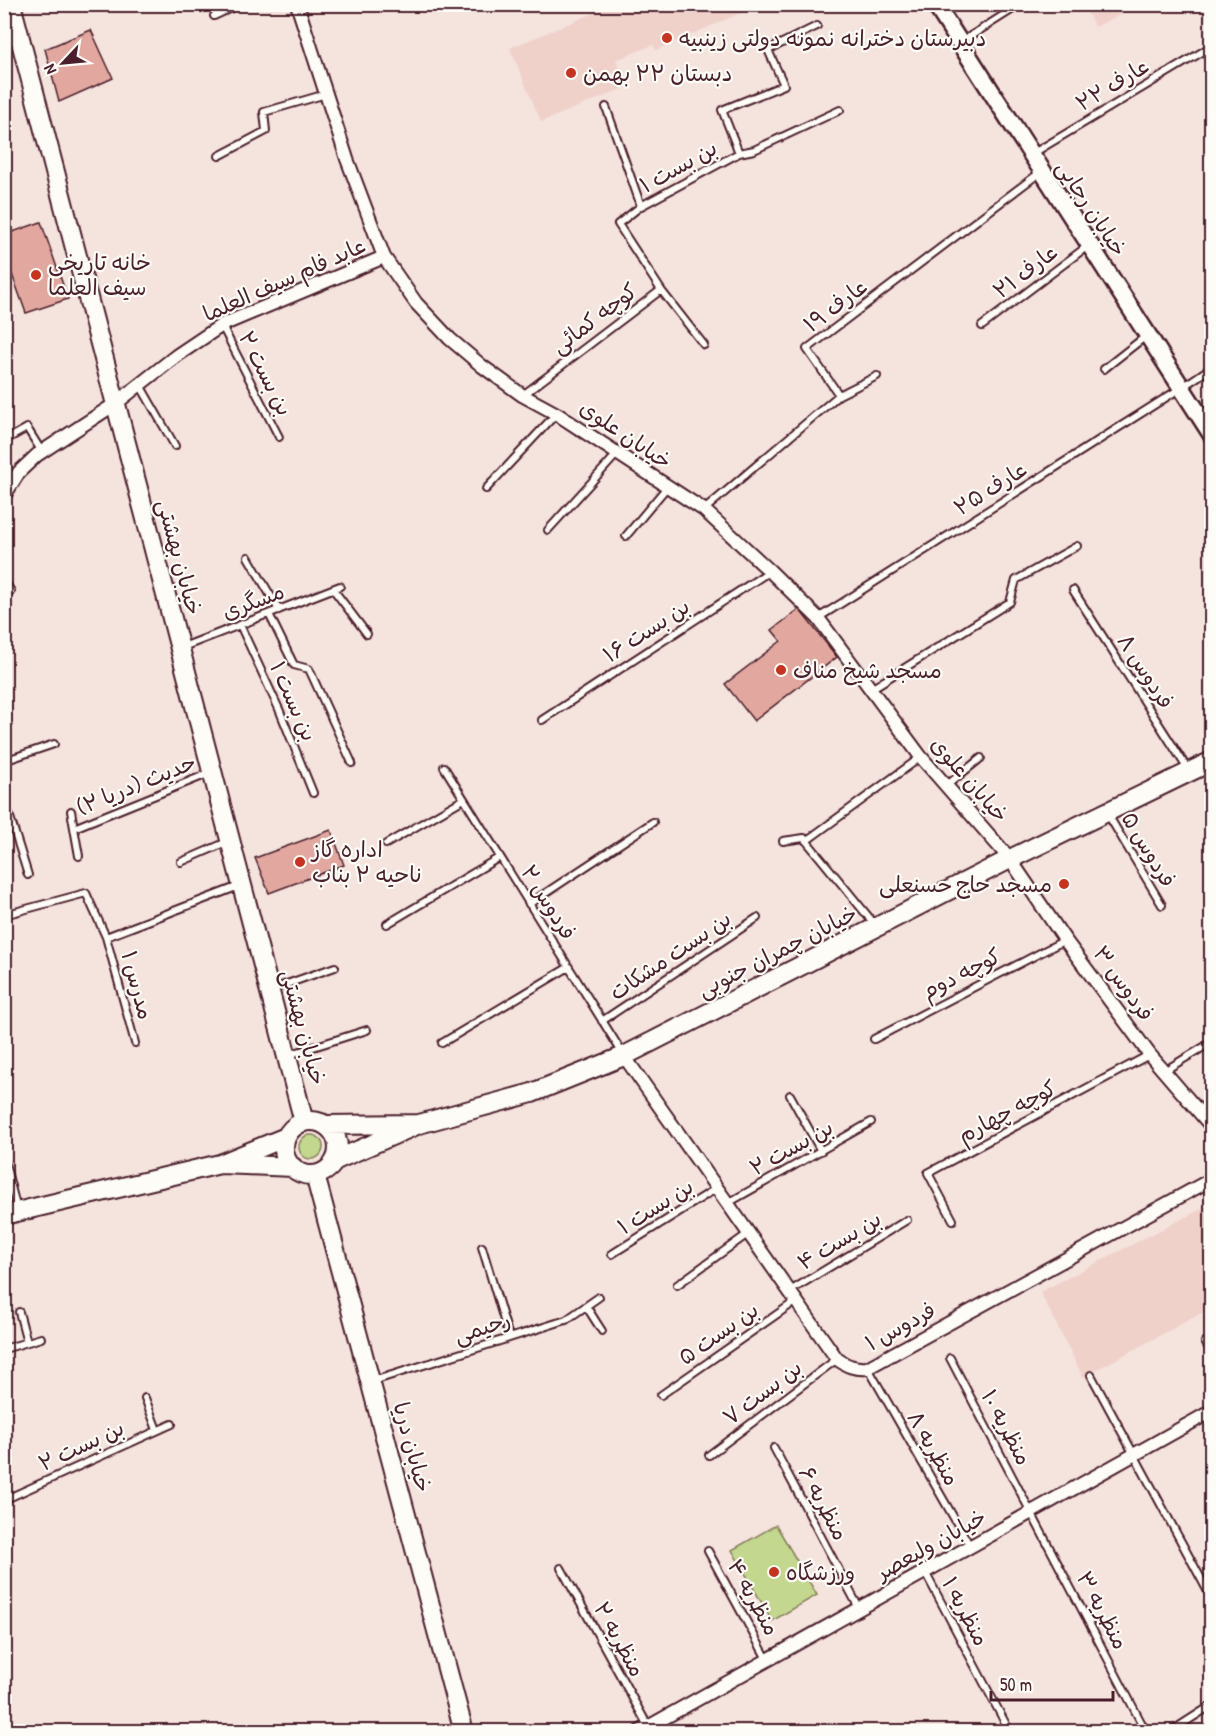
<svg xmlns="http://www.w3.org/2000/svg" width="1216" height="1736" font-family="'Patrick Hand','Playpen Sans Arabic',sans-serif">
  <rect width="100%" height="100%" fill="#f5e3dd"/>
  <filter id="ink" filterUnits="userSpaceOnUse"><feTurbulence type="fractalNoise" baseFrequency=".0167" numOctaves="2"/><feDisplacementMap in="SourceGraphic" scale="12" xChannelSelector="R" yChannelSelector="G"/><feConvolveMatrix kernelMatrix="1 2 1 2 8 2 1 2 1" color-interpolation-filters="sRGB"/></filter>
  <g filter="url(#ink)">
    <path fill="#efd1ca" d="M 597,5 L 759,5 L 656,50 L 653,45 L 616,60 L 627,87 L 541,122 L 510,48 L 599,11 Z
      M 1083,5 L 1140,5 L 1095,27 Z
      M 1211,1204 L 1211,1308 L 1083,1377 L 1040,1292 Z"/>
    <path fill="#c3d88e" stroke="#867c5c" stroke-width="1.5" d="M299 1147a12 12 0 1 1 24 0a12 12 0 1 1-24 0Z
      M 776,1525 L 817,1595 L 772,1621 L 732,1550 Z"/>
    <path fill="#e2a89f" stroke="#4a1f2b" stroke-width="1.5" d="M 91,30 L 113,78 L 59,102 L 45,49 Z
      M 41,222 L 68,299 L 26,313 L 4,252 L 4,235 Z
      M 799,609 L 837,657 L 754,721 L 725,684 L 781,641 L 772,630 Z
      M 331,830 L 344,865 L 269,893 L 255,858 Z"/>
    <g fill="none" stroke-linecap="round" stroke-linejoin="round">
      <defs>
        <path id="service" d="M 214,16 L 240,4
          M 961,42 L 1021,4
          M 606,107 L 641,206
          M 739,153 L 754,150 L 840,110
          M 1032,154 L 1212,46
          M 219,156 L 266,131 L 264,112 L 326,94
          M 661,290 L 618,224 L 641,206 L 739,153 L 722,110 L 784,85 L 768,50 L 817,26
          M 222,326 L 279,437
          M 982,326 L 1089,245
          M 1104,369 L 1146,336
          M 140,385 L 175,446
          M 523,395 L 661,290 L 704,345
          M 839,395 L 807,349 L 1042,171
          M 4,441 L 27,428 L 42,452
          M 486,489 L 556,414
          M 704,510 L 839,395 L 877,376
          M 548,530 L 617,454
          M 626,536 L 667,487
          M 248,557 L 279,610
          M 4,581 L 11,591
          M 333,589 L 367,634
          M 1073,590 L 1189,771
          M 269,614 L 294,665 L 309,669 L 352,763
          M 818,618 L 1181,388 L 1212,367
          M 240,625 L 279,709 L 313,793
          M 183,647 L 340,586
          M 871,689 L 1010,602 L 1016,580 L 1077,546
          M 542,720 L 770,571
          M 4,761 L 54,744
          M 444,767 L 623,1054
          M 947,785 L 981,758
          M 4,798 L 28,875
          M 71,811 L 79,856
          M 1107,813 L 1162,905
          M 74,828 L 210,773
          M 783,841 L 804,838 L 876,926
          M 806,841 L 921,757
          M 386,844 L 464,799
          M 181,862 L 227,842
          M 529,904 L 653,822
          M 4,915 L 86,893 L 106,937 L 239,886
          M 387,924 L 500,857
          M 106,937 L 135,1043
          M 270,990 L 335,967
          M 602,1021 L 757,918
          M 874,1039 L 1065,940
          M 442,1043 L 569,967
          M 288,1055 L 367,1030
          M 1164,1071 L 1212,1042
          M 790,1095 L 821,1151
          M 4,1159 L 17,1210
          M 728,1203 L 871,1122
          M 953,1220 L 928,1173 L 1149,1055
          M 482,1247 L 509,1337
          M 612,1254 L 717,1188
          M 677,1285 L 749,1233
          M 790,1291 L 907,1220
          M 586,1306 L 602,1331
          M 19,1312 L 27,1342
          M 1205,1342 L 1212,1353
          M 4,1349 L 41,1338
          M 950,1358 L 1143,1726
          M 868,1368 L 970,1546
          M 1091,1375 L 1212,1599
          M 373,1381 L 566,1320 L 599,1297
          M 661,1395 L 796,1301
          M 145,1398 L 157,1430
          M 774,1448 L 859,1608
          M 709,1455 L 837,1359
          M 4,1500 L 172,1424
          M 708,1551 L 767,1659
          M 561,1568 L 648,1726
          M 925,1572 L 1010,1732
          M 1170,1732 L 1212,1705"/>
        <path id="minor" d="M 297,4 L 347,159 L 384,257 L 416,303 L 450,339 L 482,366 L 522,395 L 557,414 L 704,510 L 770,571 L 818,618 L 921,757 L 1010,859 L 1065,940 L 1150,1055 L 1212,1127
          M 4,496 L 19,472 L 37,455 L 115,404 L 176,356 L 222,325 L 384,257
          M 624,1056 L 837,1359 C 847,1366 855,1369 867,1368 L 1212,1179
          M 639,1732 L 1212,1411"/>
        <path id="tertiary" d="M 935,4 L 1212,435"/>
        <path id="secondary" d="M 11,4 L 304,1122
          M284 1148a27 27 0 1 1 54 0a27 27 0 1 1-54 0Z
          M 419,1124 L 532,1093 L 624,1056 L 1010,859 L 1212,761
          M 325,1125 L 419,1124 L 336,1160
          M 286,1137 L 220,1164 L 293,1167
          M 315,1175 L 464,1732
          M 4,1215 L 220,1164"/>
      </defs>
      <use href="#service" stroke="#4a1f2b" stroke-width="10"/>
      <use href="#minor" stroke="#4a1f2b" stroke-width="16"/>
      <use href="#tertiary" stroke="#4a1f2b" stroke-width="21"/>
      <use href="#secondary" stroke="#4a1f2b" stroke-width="22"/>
      <use href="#service" stroke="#fdfcf7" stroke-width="6"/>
      <use href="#minor" stroke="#fdfcf7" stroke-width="12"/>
      <use href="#tertiary" stroke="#fdfcf7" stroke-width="16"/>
      <use href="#secondary" stroke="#fdfcf7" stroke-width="18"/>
    </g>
  </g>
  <g fill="#c8321e" stroke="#fdfcf7" stroke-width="2">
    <circle cx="667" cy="38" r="6"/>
    <circle cx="571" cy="73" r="6"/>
    <circle cx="36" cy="275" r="6"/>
    <circle cx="781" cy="670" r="6"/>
    <circle cx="300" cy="862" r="6"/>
    <circle cx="1064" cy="884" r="6"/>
    <circle cx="774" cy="1572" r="6"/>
  </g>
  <g text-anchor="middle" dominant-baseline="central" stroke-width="4.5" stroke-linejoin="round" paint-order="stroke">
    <g font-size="22" fill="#4a1f2b" stroke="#fdfcf7" text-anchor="start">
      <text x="679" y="38">دبیرستان دخترانه نمونه دولتی زینبیه</text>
      <text x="583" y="73">دبستان ۲۲ بهمن</text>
      <text x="48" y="262">خانه تاریخی<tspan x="48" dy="25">سیف العلما</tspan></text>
      <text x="793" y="670">مسجد شیخ مناف</text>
      <text x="312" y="849">اداره گاز<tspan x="312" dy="25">ناحیه ۲ بناب</tspan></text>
      <text x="1052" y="884" text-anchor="end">مسجد حاج حسنعلی</text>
      <text x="786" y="1572">ورزشگاه</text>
    </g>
    <g font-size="22" fill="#4a1f2b" stroke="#fdfcf7">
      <text transform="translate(1112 84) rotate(-31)">عارف ۲۲</text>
      <text transform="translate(678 166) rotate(-29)">بن بست ۱</text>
      <text transform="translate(1092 208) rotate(57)">خیابان رجایی</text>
      <text transform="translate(1025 271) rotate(-37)">عارف ۲۱</text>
      <text transform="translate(284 279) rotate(-24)">عابد فام سیف العلما</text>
      <text transform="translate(835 305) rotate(-37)">عارف ۱۹</text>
      <text transform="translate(594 318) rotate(-37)">کوچه کمائی</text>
      <text transform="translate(266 373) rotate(63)">بن بست ۲</text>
      <text transform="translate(626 434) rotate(34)">خیابان علوی</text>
      <text transform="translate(990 488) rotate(-32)">عارف ۲۵</text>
      <text transform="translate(180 557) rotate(75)">خیابان بهشتی</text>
      <text transform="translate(253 601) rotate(-21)">مسگری</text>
      <text transform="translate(646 630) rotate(-33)">بن بست ۱۶</text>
      <text transform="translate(1146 671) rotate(57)">فردوس ۸</text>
      <text transform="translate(294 701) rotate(66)">بن بست ۱</text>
      <text transform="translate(970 779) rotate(49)">خیابان علوی</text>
      <text transform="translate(136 784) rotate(-22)">حدیث (دریا ۲)</text>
      <text transform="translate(1149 849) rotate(59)">فردوس ۵</text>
      <text transform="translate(549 902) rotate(58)">فردوس ۲</text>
      <text transform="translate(777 951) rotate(-27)">خیابان چمران جنوبی</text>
      <text transform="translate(670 955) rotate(-34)">بن بست مشکات</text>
      <text transform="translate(961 973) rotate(-27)">کوچه دوم</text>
      <text transform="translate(1124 983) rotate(54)">فردوس ۳</text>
      <text transform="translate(138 985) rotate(75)">مدرس ۱</text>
      <text transform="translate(304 1027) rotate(75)">خیابان بهشتی</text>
      <text transform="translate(1007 1111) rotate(-28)">کوچه چهارم</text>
      <text transform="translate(791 1147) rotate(-29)">بن بست ۲</text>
      <text transform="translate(655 1206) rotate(-32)">بن بست ۱</text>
      <text transform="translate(839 1240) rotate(-31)">بن بست ۴</text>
      <text transform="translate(900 1326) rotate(-29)">فردوس ۱</text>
      <text transform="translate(482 1327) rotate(-18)">رحیمی</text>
      <text transform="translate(718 1333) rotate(-35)">بن بست ۵</text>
      <text transform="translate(762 1392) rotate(-37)">بن بست ۷</text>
      <text transform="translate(1007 1427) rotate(62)">منظریه ۱۰</text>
      <text transform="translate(81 1445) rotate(-25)">بن بست ۲</text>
      <text transform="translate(413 1447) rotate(75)">خیابان دریا</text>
      <text transform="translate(934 1448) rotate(60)">منظریه ۸</text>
      <text transform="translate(824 1503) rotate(62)">منظریه ۶</text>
      <text transform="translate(931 1544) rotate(-29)">خیابان ولیعصر</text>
      <text transform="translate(754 1597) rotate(61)">منظریه ۴</text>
      <text transform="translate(1103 1610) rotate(62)">منظریه ۳</text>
      <text transform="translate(966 1611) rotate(62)">منظریه ۱</text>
      <text transform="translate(620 1639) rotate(61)">منظریه ۲</text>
    </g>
  </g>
  <rect width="1216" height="1736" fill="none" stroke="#fdfcf7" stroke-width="24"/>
  <rect x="12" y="12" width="1192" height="1712" fill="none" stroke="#4a1f2b" stroke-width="2" filter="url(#ink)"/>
  <g transform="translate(63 63) rotate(244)" stroke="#fdfcf7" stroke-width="4.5" paint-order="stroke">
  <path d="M0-4.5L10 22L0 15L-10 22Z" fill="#4a1f2b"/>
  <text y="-9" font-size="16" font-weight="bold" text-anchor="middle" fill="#4a1f2b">N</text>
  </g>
  <path d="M991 1691v9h122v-9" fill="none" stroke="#4a1f2b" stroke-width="3"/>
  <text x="1000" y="1691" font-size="18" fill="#4a1f2b" stroke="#fdfcf7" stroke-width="4.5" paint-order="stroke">50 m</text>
</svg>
